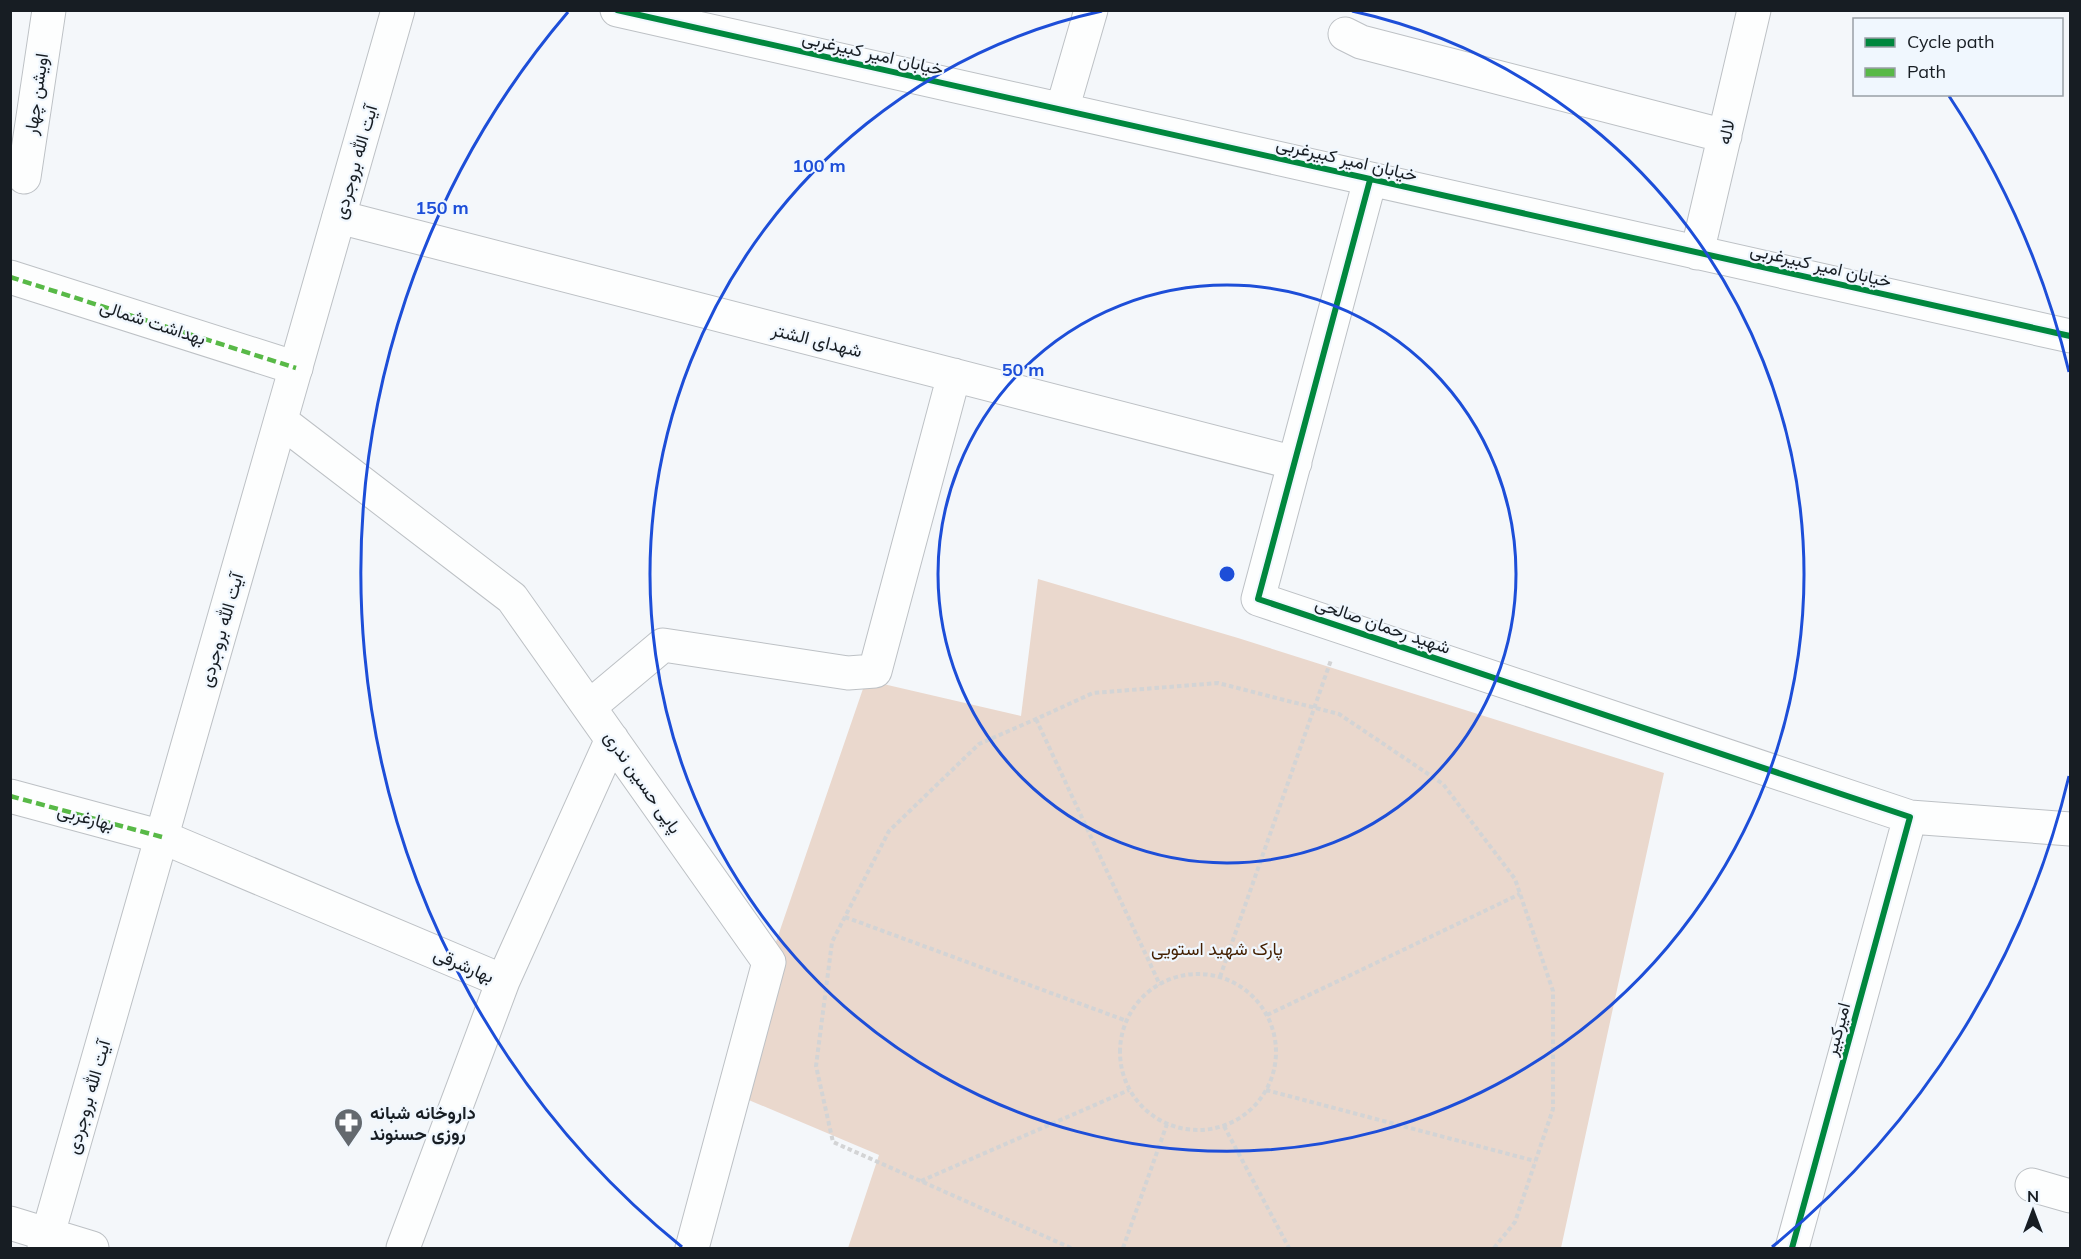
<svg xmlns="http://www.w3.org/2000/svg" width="2081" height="1259" font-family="Mulish,Vazirmatn,sans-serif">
  <rect width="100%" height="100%" fill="#f4f7fa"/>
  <path fill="#ead8cd" d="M 1038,579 L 1238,638 L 1664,773 L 1561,1248 L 848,1248 L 879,1155 L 725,1090 L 866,680 L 1021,716 Z"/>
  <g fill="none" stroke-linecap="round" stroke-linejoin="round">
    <defs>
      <path id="minor" d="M 617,10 L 2070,336
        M 1345,34 L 1361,42 L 1725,136
        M 1062,110 L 1091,10
        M 24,177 L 49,10
        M 1370,180 L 1258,599 L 1910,817 L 2070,829
        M 339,217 L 1295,463
        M 1697,253 L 1754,10
        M 10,277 L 296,368
        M 281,421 L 512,598 L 769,962 L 692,1248
        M 589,707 L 663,645 L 848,673 L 875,671 L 954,375
        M 10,796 L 162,837 L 503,981 L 403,1248
        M 503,981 L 612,739
        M 2032,1185 L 2070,1196
        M 1792,1248 L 1910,817"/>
      <path id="major" d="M 10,1223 L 92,1248
        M 44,1248 L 398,10"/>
    </defs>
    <use href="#minor" stroke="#bdc1c5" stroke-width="35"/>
    <use href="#major" stroke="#bdc1c5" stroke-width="35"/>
    <path stroke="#d3d4d5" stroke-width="4" stroke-dasharray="4.5 3" stroke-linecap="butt" d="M 1036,719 L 1160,985
      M 845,917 L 1127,1021
      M1120 1052a78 78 0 1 1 156 0a78 78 0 1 1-156 0Z
      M 1220,977 L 1331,660
      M 1267,1015 L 1520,894
      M 1266,1090 L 1535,1161
      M 1224,1126 L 1289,1248
      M 921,1181 L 1129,1090
      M 1071,1248 L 833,1142 L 816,1066 L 832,942 L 889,831 L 979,744 L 1036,719 L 1093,693 L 1218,683 L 1339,714 L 1443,784 L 1515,879 L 1553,991 L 1553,1109 L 1515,1222 L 1494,1248
      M 1123,1248 L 1167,1124"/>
    <use href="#minor" stroke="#fdfefe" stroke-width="33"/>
    <use href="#major" stroke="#fdfefe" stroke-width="33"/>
    <path stroke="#58b947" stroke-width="4.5" stroke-dasharray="9 4.5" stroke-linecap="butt" d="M 10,277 L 296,368
      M 10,796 L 162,837"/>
    <defs>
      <path id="cycleway" d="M 617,10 L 2070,336
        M 1370,180 L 1258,599 L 1910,817 L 1792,1248"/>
    </defs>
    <use href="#cycleway" stroke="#f0f7fe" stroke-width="10"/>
    <use href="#cycleway" stroke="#00873e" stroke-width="6"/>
  </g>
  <g fill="none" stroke="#1d4ed8" stroke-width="3">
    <circle cx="1227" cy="574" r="289"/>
    <path d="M1352 11A577 577 0 1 1 1102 11"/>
    <path d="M2069 776A866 866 0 0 1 1772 1247M682 1247A866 866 0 0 1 568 12M1949 96A866 866 0 0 1 2069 372"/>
  </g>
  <defs>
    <symbol id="pharmacy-pin" viewBox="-11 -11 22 30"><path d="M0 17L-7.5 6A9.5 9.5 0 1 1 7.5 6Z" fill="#64696e" stroke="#f0f7fe"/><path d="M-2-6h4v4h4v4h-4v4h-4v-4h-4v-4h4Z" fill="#fff"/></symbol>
  </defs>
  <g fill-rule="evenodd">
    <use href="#pharmacy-pin" x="332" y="1106" width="33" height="45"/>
  </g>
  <g text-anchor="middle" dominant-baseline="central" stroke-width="4.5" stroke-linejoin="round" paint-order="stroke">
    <g font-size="18" fill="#171d23" stroke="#f0f7fe">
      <text transform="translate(873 53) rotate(13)">خیابان امیر کبیرغربی</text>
      <text transform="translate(36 94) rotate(-82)">اویشن چهار</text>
      <text transform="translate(1726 132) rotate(-77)">لاله</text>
      <text transform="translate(1347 159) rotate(13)">خیابان امیر کبیرغربی</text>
      <text transform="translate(355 162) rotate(-74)">آیت الله بروجردی</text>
      <text transform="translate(1821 265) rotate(13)">خیابان امیر کبیرغربی</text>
      <text transform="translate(153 322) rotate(18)">بهداشت شمالی</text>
      <text transform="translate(817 340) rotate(14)">شهدای الشتر</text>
      <text transform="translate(1383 625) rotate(19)">شهید رحمان صالحی</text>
      <text transform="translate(221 630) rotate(-74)">آیت الله بروجردی</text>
      <text transform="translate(643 782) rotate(55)">پاپی حسین ندری</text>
      <text transform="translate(86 817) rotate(15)">بهارغربی</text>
      <text transform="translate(464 965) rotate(23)">بهارشرقی</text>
      <text transform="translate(1837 1029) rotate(-75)">امیرکبیر</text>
      <text transform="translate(88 1097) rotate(-74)">آیت الله بروجردی</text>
    </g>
    <g font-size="18" fill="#431f01" stroke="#f0f7fe">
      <text x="1217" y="948">پارک شهید استویی</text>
    </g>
    <g font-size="18" font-weight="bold" fill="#171d23" stroke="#f0f7fe" text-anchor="start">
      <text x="370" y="1112">داروخانه شبانه<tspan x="370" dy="21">روزی حسنوند</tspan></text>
    </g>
  </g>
  <circle cx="1227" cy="574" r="9" fill="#1d4ed8" stroke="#f0f7fe" stroke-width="3"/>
  <g font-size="18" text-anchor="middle" font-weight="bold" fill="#1d4ed8" stroke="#f0f7fe" stroke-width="4.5" stroke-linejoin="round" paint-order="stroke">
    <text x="819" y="172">100 m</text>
    <text x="442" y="214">150 m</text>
    <text x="1023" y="376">50 m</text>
  </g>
  <rect width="2081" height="1259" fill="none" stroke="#171d23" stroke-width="24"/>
  <rect x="1853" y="18" width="210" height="78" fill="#f0f7fe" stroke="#99a0a6" stroke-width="1.5"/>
  <rect x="1865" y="38" width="30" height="9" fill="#00873e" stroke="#99a0a6" stroke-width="1.5"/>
  <text x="1907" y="48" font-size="18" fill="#171d23">Cycle path</text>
  <rect x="1865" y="68" width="30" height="9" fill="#58b947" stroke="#99a0a6" stroke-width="1.5"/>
  <text x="1907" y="78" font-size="18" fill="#171d23">Path</text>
  <g transform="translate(2033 1211)" stroke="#f0f7fe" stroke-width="4.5" paint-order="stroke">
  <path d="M0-4.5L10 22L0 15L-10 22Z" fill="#171d23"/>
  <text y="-9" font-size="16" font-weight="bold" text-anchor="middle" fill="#171d23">N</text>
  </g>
</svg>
